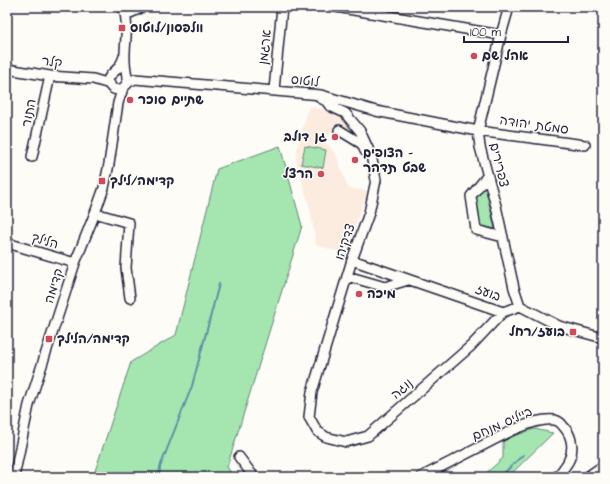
<svg xmlns="http://www.w3.org/2000/svg" width="610" height="484" font-family="'Architects Daughter','Playpen Sans Hebrew',sans-serif">
  <rect width="100%" height="100%" fill="#fdfcf7"/>
  <filter id="ink" filterUnits="userSpaceOnUse"><feTurbulence type="fractalNoise" baseFrequency=".025" numOctaves="2"/><feDisplacementMap in="SourceGraphic" scale="8" xChannelSelector="R" yChannelSelector="G"/><feConvolveMatrix kernelMatrix="1 2 1 2 8 2 1 2 1" color-interpolation-filters="sRGB"/></filter>
  <g filter="url(#ink)">
    <path fill="#fcece0" d="M 309,106 L 340,114 L 351,128 L 348,134 L 339,126 L 324,140 L 336,154 L 348,188 L 367,191 L 347,249 L 340,252 L 316,245 L 310,209 L 296,160 L 297,148 Z"/>
    <path fill="#a5e6b0" stroke="#648476" d="M 280,146 L 302,226 L 227,467 L 234,477 L 93,477 L 131,362 L 176,335 L 217,169 Z
      M 305,146 L 326,150 L 323,168 L 301,164 Z
      M 485,187 L 495,229 L 480,225 L 476,197 Z
      M 534,429 L 553,433 L 508,477 L 482,477 L 503,458 L 503,440 Z"/>
    <g fill="none" stroke-linecap="round" stroke-linejoin="round">
      <path stroke="#608da4" stroke-width="2" d="M 159,477 L 160,467 L 192,386 L 219,284
        M 500,477 L 523,455"/>
      <defs>
        <path id="minor" d="M 123,7 C 130,24 124,43 125,61 C 125,69 128,76 127,84
          M 336,7 L 501,35
          M 509,7 L 501,35 L 478,131 L 480,147 L 496,206 L 514,288 L 520,306
          M 126,15 L 143,7
          M 7,69 L 50,76 L 93,79 L 110,84
          M 123,88 C 119,90 115,91 111,87 C 103,78 114,73 118,68 C 121,64 123,61 124,56
          M 274,90 L 282,7
          M 321,97 L 320,98 L 326,101 L 330,106 L 345,113 L 360,131 L 371,155 L 376,180 L 369,213 L 352,260 L 312,392 L 309,417 L 317,431 L 326,437 L 346,442 L 368,436 L 471,346 L 503,312
          M 339,130 L 362,144 L 365,151
          M 32,157 L 50,76
          M 488,175 L 471,196 L 476,230 L 503,237
          M 95,213 L 129,223 L 126,268 L 130,298
          M 7,243 L 75,263
          M 352,260 L 503,312 L 520,306 L 559,326 L 603,338
          M 347,276 L 385,287 L 408,280
          M 239,457 L 254,477
          M 14,477 L 29,405 L 75,263 L 95,213 L 104,188 L 109,164 L 118,103 L 123,88 L 129,82 L 135,79 L 321,95 L 376,111 L 478,131 L 585,145
          M 421,477 L 513,430 C 526,425 541,418 555,420 C 559,421 562,424 564,427 C 573,437 574,451 568,462 C 565,467 561,472 557,477
          M 587,477 L 603,466"/>
      </defs>
      <use href="#minor" stroke="#22223b" stroke-width="12"/>
      <use href="#minor" stroke="#fdfcf7" stroke-width="9"/>
    </g>
  </g>
  <g fill="#d1495b" stroke="#fdfcf7" stroke-width="1.5">
    <rect x="118" y="24" width="8" height="8" rx="2"/>
    <circle cx="474" cy="56" r="4"/>
    <circle cx="130" cy="100" r="4"/>
    <circle cx="335" cy="137" r="4"/>
    <circle cx="355" cy="160" r="4"/>
    <circle cx="321" cy="174" r="4"/>
    <rect x="98" y="177" width="8" height="8" rx="2"/>
    <circle cx="359" cy="294" r="4"/>
    <rect x="569" y="328" width="8" height="8" rx="2"/>
    <rect x="45" y="335" width="8" height="8" rx="2"/>
  </g>
  <g text-anchor="middle" dominant-baseline="central" stroke-width="3" stroke-linejoin="round" paint-order="stroke">
    <g font-size="13" font-weight="bold" fill="#22223b" stroke="#fdfcf7" text-anchor="start">
      <text x="130" y="28">וולפסון/לוטוס</text>
      <text x="482" y="56">אהל שם</text>
      <text x="138" y="100">שתיים סוכר</text>
      <text x="327" y="137" text-anchor="end">גן דולב</text>
      <text x="363" y="153">הצופים -<tspan x="363" dy="15">שבט תדהר</tspan></text>
      <text x="313" y="174" text-anchor="end">הרצל</text>
      <text x="110" y="181">קדימה/לילך</text>
      <text x="367" y="294">מיכה</text>
      <text x="565" y="332" text-anchor="end">בועז/רחל</text>
      <text x="57" y="339">קדימה/הלילך</text>
    </g>
    <g font-size="13" fill="#22223b" stroke="#fdfcf7">
      <text transform="translate(265 47) rotate(-84)">ארגמן</text>
      <text transform="translate(52 62) rotate(7)">קלר</text>
      <text transform="translate(305 81) rotate(6)">לוטוס</text>
      <text transform="translate(29 113) rotate(-78)">התור</text>
      <text transform="translate(534 125) rotate(8)">סמטת יהודה</text>
      <text transform="translate(499 165) rotate(76)">צפרירים</text>
      <text transform="translate(45 241) rotate(17)">הלילך</text>
      <text transform="translate(345 242) rotate(-71)">צדקיהו</text>
      <text transform="translate(54 286) rotate(-72)">קדימה</text>
      <text transform="translate(488 293) rotate(20)">בועז</text>
      <text transform="translate(402 389) rotate(-41)">נוגה</text>
      <text transform="translate(502 424) rotate(-24)">בייליס מנחם</text>
    </g>
  </g>
  <rect width="610" height="484" fill="none" stroke="#fdfcf7" stroke-width="24"/>
  <rect x="12" y="12" width="586" height="460" fill="none" stroke="#22223b" stroke-width="1.5" filter="url(#ink)"/>
  <path d="M464 36v6h104v-6" fill="none" stroke="#22223b" stroke-width="2"/>
  <text x="470" y="36" font-size="12" fill="#22223b" stroke="#fdfcf7" stroke-width="3" paint-order="stroke">100 m</text>
</svg>
